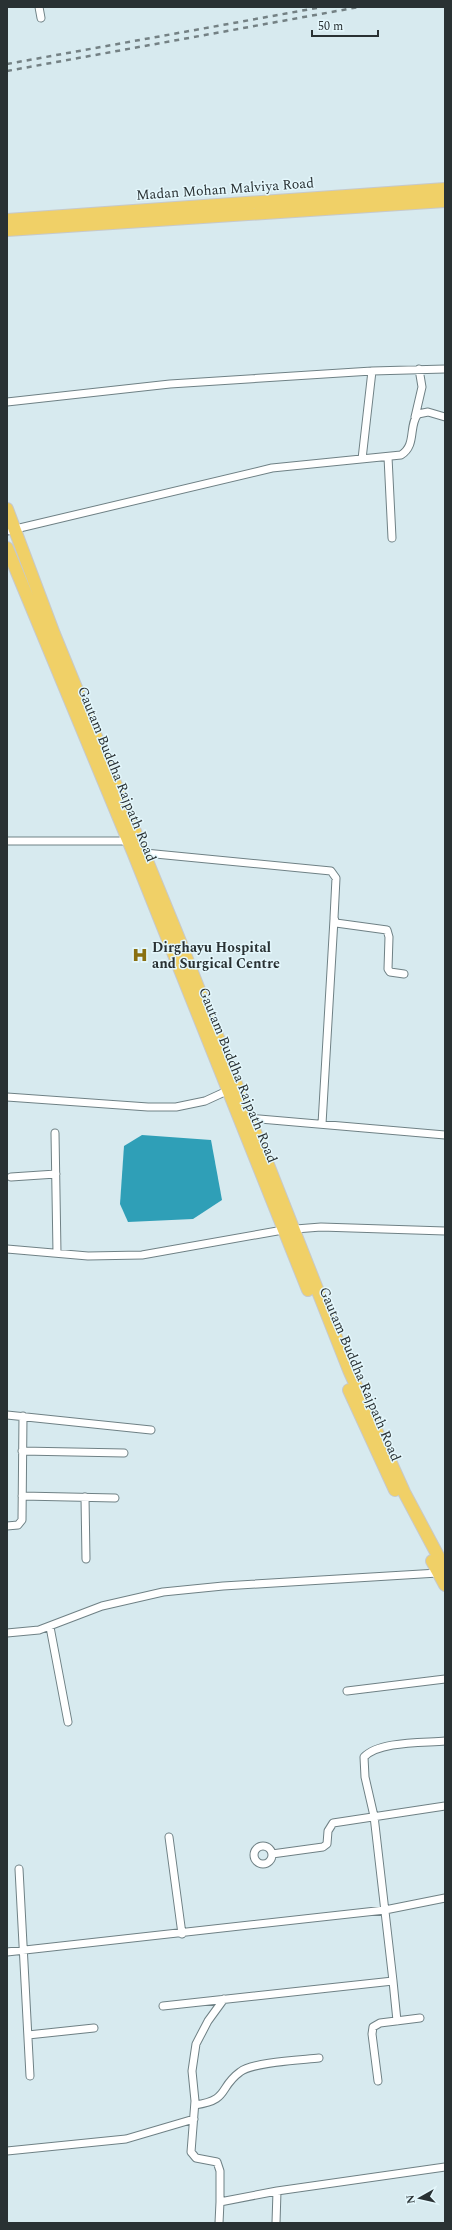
<svg xmlns="http://www.w3.org/2000/svg" width="452" height="2230" font-family="Spectral,serif">
  <rect width="100%" height="100%" fill="#d7eaef"/>
  <path fill="#2f9fb7" d="M 142,1135 L 211,1140 L 222,1200 L 193,1219 L 128,1222 L 120,1204 L 124,1146 Z"/>
  <g fill="none" stroke-linecap="round" stroke-linejoin="round">
    <defs>
      <path id="minor" d="M 39,7 L 41,18
        M 7,402 L 170,384 L 372,371 L 445,369
        M 415,417 L 422,387 L 419,369
        M 388,457 L 392,538
        M 362,459 L 372,371
        M 7,531 L 272,468 L 401,455 C 417,445 408,426 418,414 L 428,412 L 445,417
        M 7,841 L 128,841
        M 145,853 L 331,871 L 336,878 L 334,918 L 336,923 L 387,930 L 389,937 L 388,969 L 390,972 L 404,974
        M 7,1097 L 148,1107 L 176,1107 L 205,1101 L 229,1090
        M 247,1118 L 445,1135
        M 322,1124 L 334,919
        M 55,1133 L 57,1253
        M 11,1177 L 56,1174
        M 7,1249 L 88,1256 L 142,1255 L 283,1230 L 321,1227 L 445,1231
        M 7,1415 L 151,1430
        M 22,1451 L 124,1453
        M 22,1496 L 115,1498
        M 85,1497 L 86,1559
        M 7,1526 L 18,1525 L 22,1520 L 23,1416
        M 50,1627 L 68,1722
        M 7,1633 L 39,1630 L 102,1606 L 163,1592 L 223,1586 L 438,1573
        M 347,1691 L 445,1679
        M 169,1837 L 182,1934
        M254 1855a9 9 0 1 1 18 0a9 9 0 1 1-18 0Z
        M 272,1854 L 323,1847 L 327,1844 L 328,1831 L 333,1823 L 445,1806
        M 19,1869 L 30,2076
        M 7,1952 L 385,1910 L 445,1898
        M 393,1981 L 397,2021
        M 163,2006 L 393,1981 L 374,1816 L 365,1777 L 364,1757 C 379,1741 423,1743 445,1741
        M 28,2035 L 94,2028
        M 378,2081 L 372,2034 L 373,2027 L 380,2023 L 420,2018
        M 195,2105 C 230,2100 218,2088 240,2072 C 253,2062 301,2060 319,2058
        M 7,2151 L 126,2139 L 194,2119
        M 220,2202 L 220,2171 L 217,2162 L 196,2158 L 191,2152 L 195,2101 L 192,2071 L 196,2044 L 208,2021 L 224,1999
        M 219,2223 L 220,2202 L 277,2191 L 445,2167
        M 276,2223 L 277,2191"/>
      <path id="trunk" d="M 7,220 L 445,189
        M 7,230 L 445,201
        M 7,509 L 54,634 L 177,934 L 349,1370 L 404,1492 L 445,1569
        M 7,548 L 133,852 L 308,1290
        M 349,1390 L 395,1490
        M 432,1561 L 445,1585"/>
    </defs>
    <use href="#minor" stroke="#6f8185" stroke-width="9"/>
    <use href="#trunk" stroke="#c7c9ca" stroke-width="14"/>
    <use href="#minor" stroke="#fff" stroke-width="7"/>
    <use href="#trunk" stroke="#f0d067" stroke-width="12"/>
    <path stroke="#748184" stroke-width="2.5" stroke-dasharray="5 5" stroke-linecap="butt" d="M 7,64 L 322,7
      M 7,71 L 359,7"/>
  </g>
  <defs>
    <symbol id="hospital-bare" viewBox="-9 -9 18 18"><path d="M-5-5h3v3.5h4V-5h3V5h-3V1.5h-4V5h-3Z" fill="#896f10" stroke="#e4f7fc" stroke-width="2.5" paint-order="stroke"/></symbol>
  </defs>
  <g fill-rule="evenodd">
    <use href="#hospital-bare" x="129" y="944" width="22" height="22"/>
  </g>
  <g text-anchor="middle" dominant-baseline="central" stroke-width="3" stroke-linejoin="round" paint-order="stroke">
    <g font-size="14" fill="#293133" stroke="#e4f7fc">
      <text transform="translate(225 189) rotate(-4)">Madan Mohan Malviya Road</text>
      <text transform="translate(117 774) rotate(68)">Gautam Buddha Rajpath Road</text>
      <text transform="translate(238 1075) rotate(68)">Gautam Buddha Rajpath Road</text>
      <text transform="translate(360 1374) rotate(67)">Gautam Buddha Rajpath Road</text>
    </g>
    <g font-size="14" font-weight="bold" fill="#293133" stroke="#e4f7fc" text-anchor="start">
      <text x="152" y="947">Dirghayu Hospital<tspan x="152" dy="16">and Surgical Centre</tspan></text>
    </g>
  </g>
  <rect width="452" height="2230" fill="none" stroke="#293133" stroke-width="16"/>
  <g transform="translate(420 2198) rotate(262)" stroke="#e4f7fc" stroke-width="3" paint-order="stroke">
  <path d="M0-3L7 15L0 10L-7 15Z" fill="#293133"/>
  <text y="-6" font-size="11" font-weight="bold" text-anchor="middle" fill="#293133">N</text>
  </g>
  <path d="M312 30v6h66v-6" fill="none" stroke="#293133" stroke-width="2"/>
  <text x="318" y="30" font-size="12" fill="#293133" stroke="#e4f7fc" stroke-width="3" paint-order="stroke">50 m</text>
</svg>
